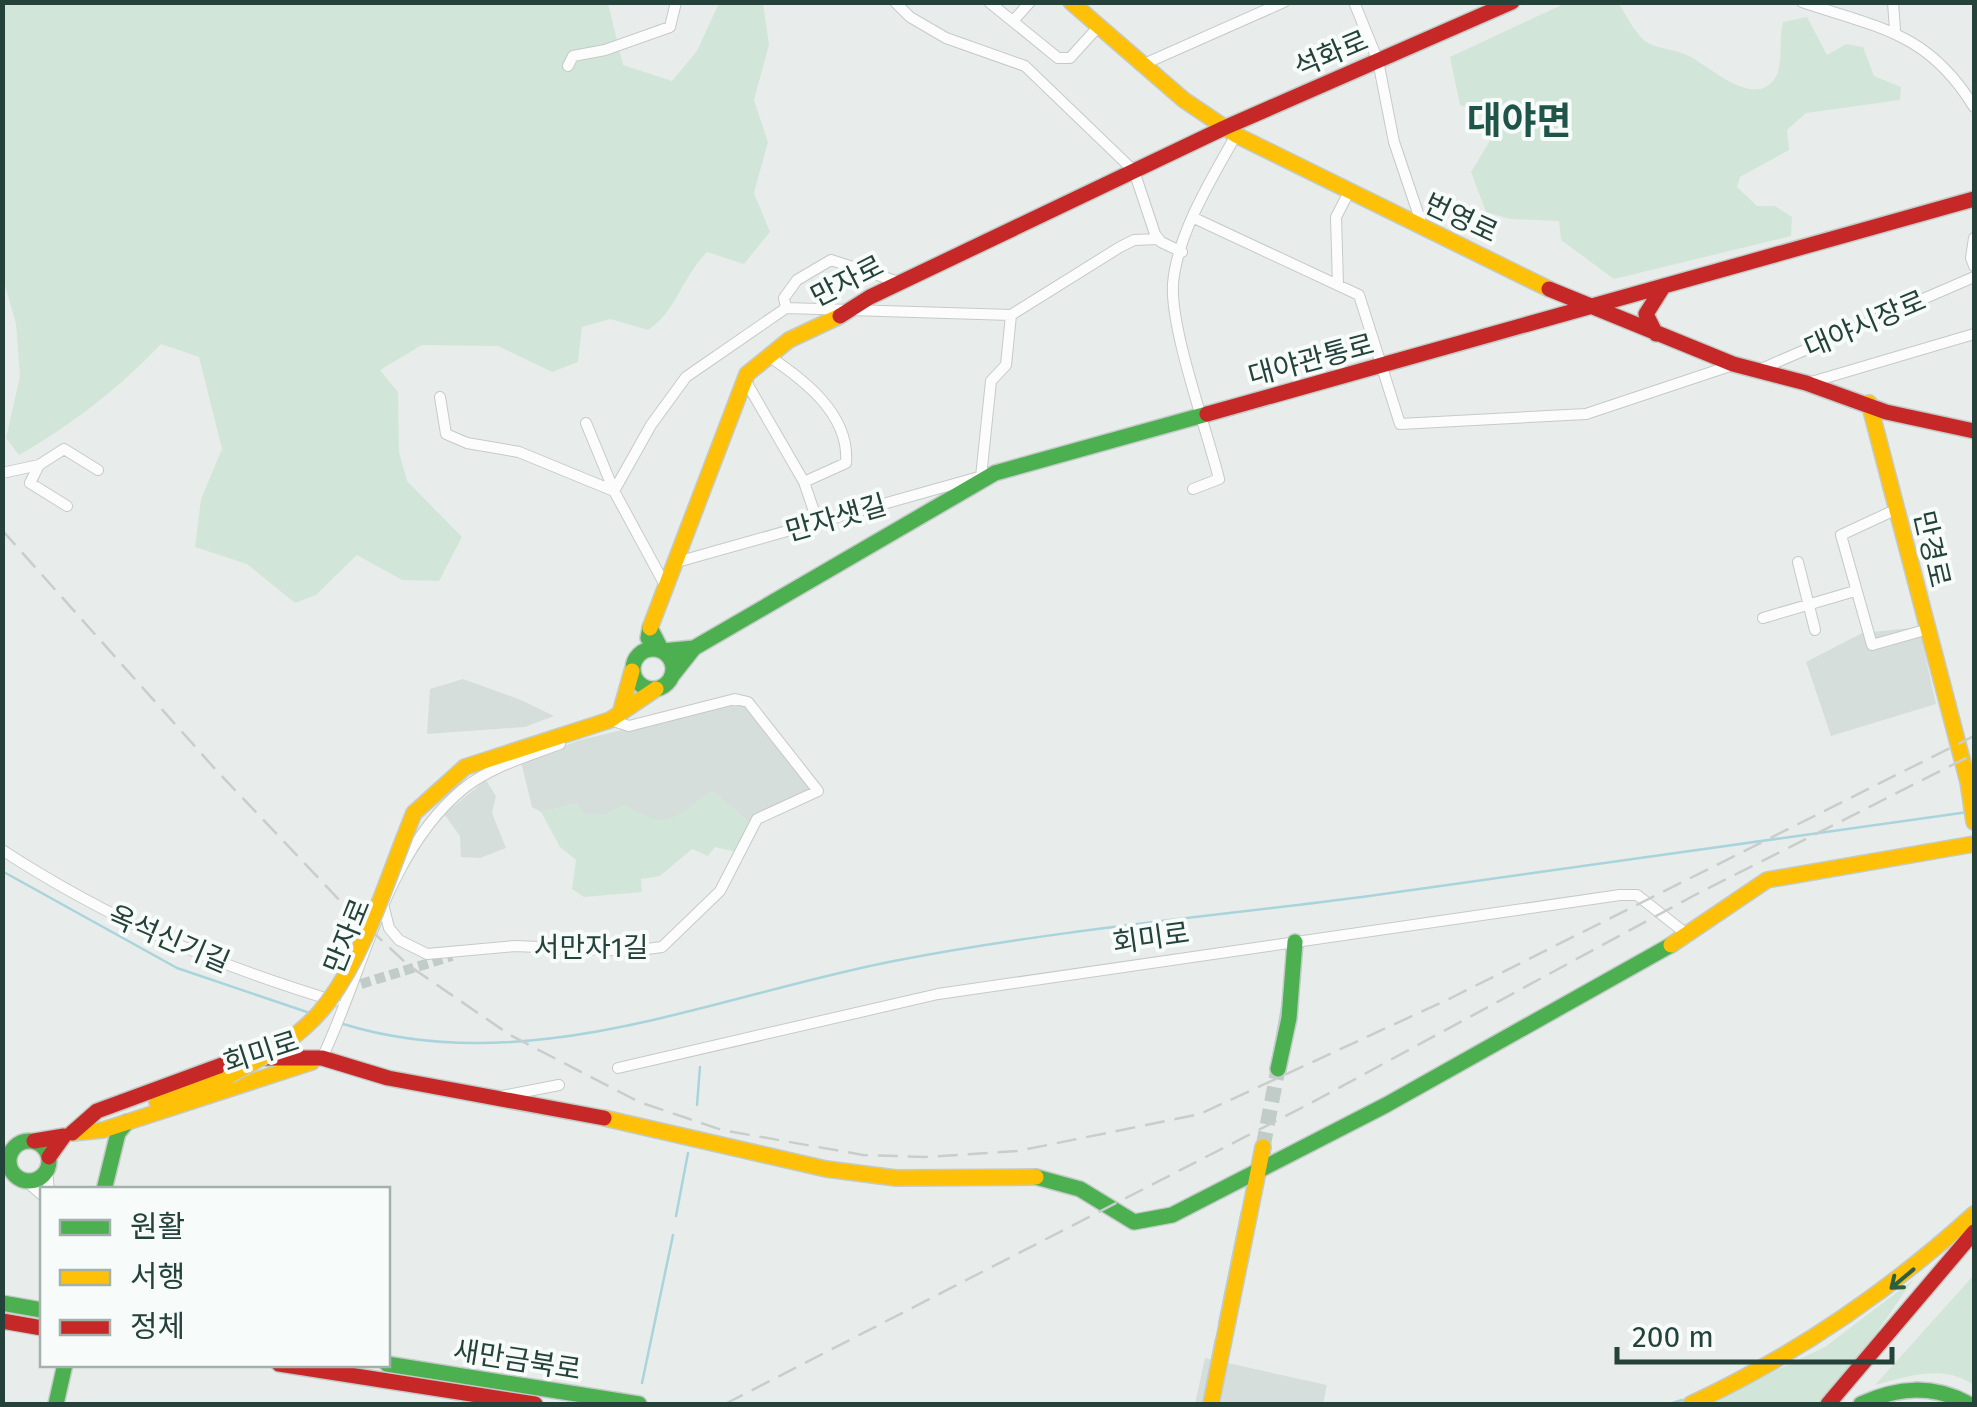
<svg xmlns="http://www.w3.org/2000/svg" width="1977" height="1407" font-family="'Fira Sans','Noto Sans KR',sans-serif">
  <rect width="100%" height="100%" fill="#e8edeb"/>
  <path fill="#d6dedb" d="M 1919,627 L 1936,704 L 1831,736 L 1806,662 L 1862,633 Z
    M 463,679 L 521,700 L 554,716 L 525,727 L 427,734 L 430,689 Z
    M 732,704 L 745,705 L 818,791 L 751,824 L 712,791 L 673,820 L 653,822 L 624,805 L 607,814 L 584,814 L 577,804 L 541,812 L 532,807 L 521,762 L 580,740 Z
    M 486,780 L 496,796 L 492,813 L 506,848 L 480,858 L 461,857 L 460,836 L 444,814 Z
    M 1205,1358 L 1327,1385 L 1323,1404 L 1195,1404 Z"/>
  <path fill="#d1e6d8" d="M 3,3 L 608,3 L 623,65 L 672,81 L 697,51 L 719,3 L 763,3 L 769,45 L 754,100 L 768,142 L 754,193 L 770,232 L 744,264 L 707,252 C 682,278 674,314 648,330 L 610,319 L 582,327 L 578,362 L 552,372 L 498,346 L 422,345 L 380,370 L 398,392 L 399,452 L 407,481 L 462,537 L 439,581 L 402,580 L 357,555 L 316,595 L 295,603 L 247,564 L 195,547 L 201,499 L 222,449 L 199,357 L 161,344 C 118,389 73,424 19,455 L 6,438 L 20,376 L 16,324 L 3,279 Z
    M 1566,3 L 1618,3 C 1626,14 1634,32 1645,41 C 1656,49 1676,49 1689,56 C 1708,65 1750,106 1772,82 C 1785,69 1778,39 1783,22 L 1807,17 L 1827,55 L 1846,44 L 1863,47 L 1874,76 L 1901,87 L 1900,100 L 1806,113 L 1787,130 L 1789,150 L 1740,177 L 1737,187 L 1757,206 L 1775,206 L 1792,217 L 1791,236 L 1614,279 L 1561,240 L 1559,221 L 1510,219 L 1486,212 L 1471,172 L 1494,134 L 1480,113 L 1460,105 L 1450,57 Z
    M 712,791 L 751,824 L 735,852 L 715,847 L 708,856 L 692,849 L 660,876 L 641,879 L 642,892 L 584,897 L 572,889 L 576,860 L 560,847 L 541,812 L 577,804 L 584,814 L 607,814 L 624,805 C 670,831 672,819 712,791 Z
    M 1974,1275 L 1974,1385 C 1942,1364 1911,1376 1875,1385 Z
    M 1913,1280 L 1827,1404 L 1705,1404 L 1825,1347 Z"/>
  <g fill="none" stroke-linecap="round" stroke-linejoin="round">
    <path stroke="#a9d4db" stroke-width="2.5" d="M 2,871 L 177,968 L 307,1012
      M 343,1024 C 529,1081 713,996 894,961 C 1048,931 1206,917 1362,897 C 1564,870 1766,839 1968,812
      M 1273,1058 L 1283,1002
      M 697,1105 L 700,1067
      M 676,1216 L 688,1153
      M 1219,1324 L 1242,1211
      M 642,1383 L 673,1235
      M 1203,1404 L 1216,1339
      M 1669,1404 L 1682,1400"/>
    <path stroke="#c1cbc8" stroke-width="10" stroke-dasharray="10 5" stroke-linecap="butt" d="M 361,984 L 452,956"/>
    <path stroke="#c1cbc8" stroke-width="15" stroke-dasharray="15 8" stroke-linecap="butt" d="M 1263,1147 L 1278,1069"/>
    <defs>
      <path id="street" d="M 895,2 L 910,17 L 946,38 L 1025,66 L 1134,171 L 1155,234 L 1161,242 L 1182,252
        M 989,2 L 1058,58 L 1070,58 L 1099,26
        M 1354,2 L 1378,61 L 1394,142 L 1422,225
        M 1802,2 C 1879,28 1928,32 1974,107
        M 1893,2 L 1895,30
        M 1014,20 L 1030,2
        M 1144,64 L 1284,2
        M 568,66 L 573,56 L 605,50 L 670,27 L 676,2
        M 1194,218 L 1359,295 L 1400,424 L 1586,414 L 1733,365
        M 1974,238 L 1971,258 L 1974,266
        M 1338,285 L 1336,217 L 1349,192
        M 786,308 L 784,298 L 797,280 L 831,260 L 899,282
        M 767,355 C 803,379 850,414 846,463 L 804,482
        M 1761,369 L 1974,277
        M 745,380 L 804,482 L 818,523
        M 1808,383 L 1974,334
        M 440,397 L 446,434 L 467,443 L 519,452 L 614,491 L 651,425 L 686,377 L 786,308 L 1011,315 L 1120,247 L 1134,240 L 1159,239
        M 586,423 L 614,491 L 665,585
        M 39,465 L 64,449 L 98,470
        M 2,473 L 39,465 L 30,483 L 67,506
        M 981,477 L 991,381 L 1006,365 L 1011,315
        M 1193,489 L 1219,479 C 1207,430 1170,329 1173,284 C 1177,234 1212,178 1236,135
        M 1897,509 L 1841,535 L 1872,645 L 1925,630
        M 677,562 L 979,477
        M 1798,562 L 1815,630
        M 1763,618 L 1855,591
        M 2,850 C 110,920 212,964 335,1001
        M 384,908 L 389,928 L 399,940 L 427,954 L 515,946 L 632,951 L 662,947 L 720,891 L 757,819 L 818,791 L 748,702 L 735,699 L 629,726 L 610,720
        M 322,1058 C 364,971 385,853 463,789 C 490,767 528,756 560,744
        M 618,1068 L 938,994 L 1620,895 L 1637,895 L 1684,932
        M 502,1096 L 559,1085
        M 47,1170 L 49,1190
        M 25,1180 L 42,1195"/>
      <path id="fast" d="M 648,638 L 650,628 L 662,651 L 694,648 L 671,677
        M 694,648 L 995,473 L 1207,414
        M633 669a20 20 0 1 1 40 0a20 20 0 1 1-40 0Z
        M 1278,1069 L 1289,1018 L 1295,942
        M9 1161a20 20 0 1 1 40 0a20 20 0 1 1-40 0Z
        M 1036,1177 L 1080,1189 L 1134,1222 L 1172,1215 L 1386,1105 L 1671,945
        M 104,1190 L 118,1133 L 127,1122
        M 2,1303 L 42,1310
        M 387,1364 L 639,1404
        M 56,1404 L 65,1364
        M 1861,1404 C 1898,1387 1932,1384 1969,1404"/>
      <path id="slow" d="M 1071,2 L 1184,100 L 1236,135 L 1549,289
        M 1869,403 L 1968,782 L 1974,822
        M 650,628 L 747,374 L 789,340 L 840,316
        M 621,710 L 632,671
        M 414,813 L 465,767 L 610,720 L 656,689
        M 1671,945 L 1767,880 L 1974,844
        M 157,1102 L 230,1075
        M 604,1118 L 826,1169 L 896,1178 L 1036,1177
        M 72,1133 L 103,1130 L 312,1062
        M 1211,1404 L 1263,1147
        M 1691,1404 C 1796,1355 1888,1292 1974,1214"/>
      <path id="jam" d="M 1549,289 L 1733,364 L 1806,383 L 1886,412 L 1974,431
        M 840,316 L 870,297 L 1224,128 L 1512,2
        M 1656,334 L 1646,314 L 1663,287
        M 1207,414 L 1974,199
        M 72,1133 L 97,1111 L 241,1058 L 322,1058 L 388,1078 L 604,1118
        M 34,1141 L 64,1136 L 49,1157
        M 2,1321 L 42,1328
        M 279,1364 L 535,1404
        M 1828,1404 L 1974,1232"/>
    </defs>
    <use href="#street" stroke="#c5cac8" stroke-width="12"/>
    <use href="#fast" stroke="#c3cbc8" stroke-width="18"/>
    <use href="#slow" stroke="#c3cbc8" stroke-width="18"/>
    <use href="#jam" stroke="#c3cbc8" stroke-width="18"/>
    <use href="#street" stroke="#fcfcfc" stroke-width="10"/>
    <use href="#fast" stroke="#4caf50" stroke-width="15"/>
    <use href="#slow" stroke="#ffc107" stroke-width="15"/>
    <use href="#jam" stroke="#c62828" stroke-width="15"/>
    <path stroke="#c9cdcc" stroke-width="2.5" stroke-dasharray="20 10" stroke-linecap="butt" d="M 2,530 L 216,770 L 344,905 L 408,965 L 510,1035 L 639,1102 L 722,1130 L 863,1155 L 925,1157 L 1018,1151 L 1200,1114 L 1451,998 L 1974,736
      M 725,1404 L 1309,1104 L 1693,896 L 1974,754"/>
    <defs>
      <path id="slow-bridge" d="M 230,1075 C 266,1056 303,1036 328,1002 C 368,948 388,875 414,813"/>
    </defs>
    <use href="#slow-bridge" stroke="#c3cbc8" stroke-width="18" stroke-linecap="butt"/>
    <use href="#slow-bridge" stroke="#ffc107" stroke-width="15"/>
  </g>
  <defs><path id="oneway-shaft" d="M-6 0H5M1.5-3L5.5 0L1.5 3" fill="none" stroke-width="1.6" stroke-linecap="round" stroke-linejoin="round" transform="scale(2.5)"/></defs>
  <use stroke="#2e5d40" href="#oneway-shaft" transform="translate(1902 1279) rotate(140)"/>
  <g text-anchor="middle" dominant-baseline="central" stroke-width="8" stroke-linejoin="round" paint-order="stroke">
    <g font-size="28" fill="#24423a" stroke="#f7fbf9">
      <text transform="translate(1331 54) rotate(-23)">석화로</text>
      <text transform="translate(1461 218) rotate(25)">번영로</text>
      <text transform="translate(847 281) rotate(-27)">만자로</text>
      <text transform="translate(1865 324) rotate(-23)">대야시장로</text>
      <text transform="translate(1311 360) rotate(-15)">대야관통로</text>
      <text transform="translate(836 518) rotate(-16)">만자샛길</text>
      <text transform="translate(1932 549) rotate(77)">만경로</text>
      <text transform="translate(347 936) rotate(-68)">만자로</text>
      <text transform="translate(1151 938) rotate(-8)">회미로</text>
      <text transform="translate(169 939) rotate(23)">옥석신기길</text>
      <text x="591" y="947">서만자1길</text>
      <text transform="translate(261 1052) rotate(-18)">회미로</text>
      <text transform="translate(517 1360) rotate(9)">새만금북로</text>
    </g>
    <g font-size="38" font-weight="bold" fill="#1f5548" stroke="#f7fbf9">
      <text x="1519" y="121">대야면</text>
    </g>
  </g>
  <rect width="1977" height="1407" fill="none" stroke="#24423a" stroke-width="10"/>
  <rect x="40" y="1187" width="350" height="180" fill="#f7fbf9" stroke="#a3b1ad" stroke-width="2.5"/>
  <rect x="60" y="1220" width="50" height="15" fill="#4caf50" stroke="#a3b1ad" stroke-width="2.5"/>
  <text x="130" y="1237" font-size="30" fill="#24423a">원활</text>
  <rect x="60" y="1270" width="50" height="15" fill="#ffc107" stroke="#a3b1ad" stroke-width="2.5"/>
  <text x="130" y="1287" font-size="30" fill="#24423a">서행</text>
  <rect x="60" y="1320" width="50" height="15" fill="#c62828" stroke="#a3b1ad" stroke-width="2.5"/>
  <text x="130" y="1337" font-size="30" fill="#24423a">정체</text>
  <path d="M1617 1347v15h275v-15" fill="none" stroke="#24423a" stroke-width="5"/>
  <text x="1632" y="1347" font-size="30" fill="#24423a" stroke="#f7fbf9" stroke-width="8" paint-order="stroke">200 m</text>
</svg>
